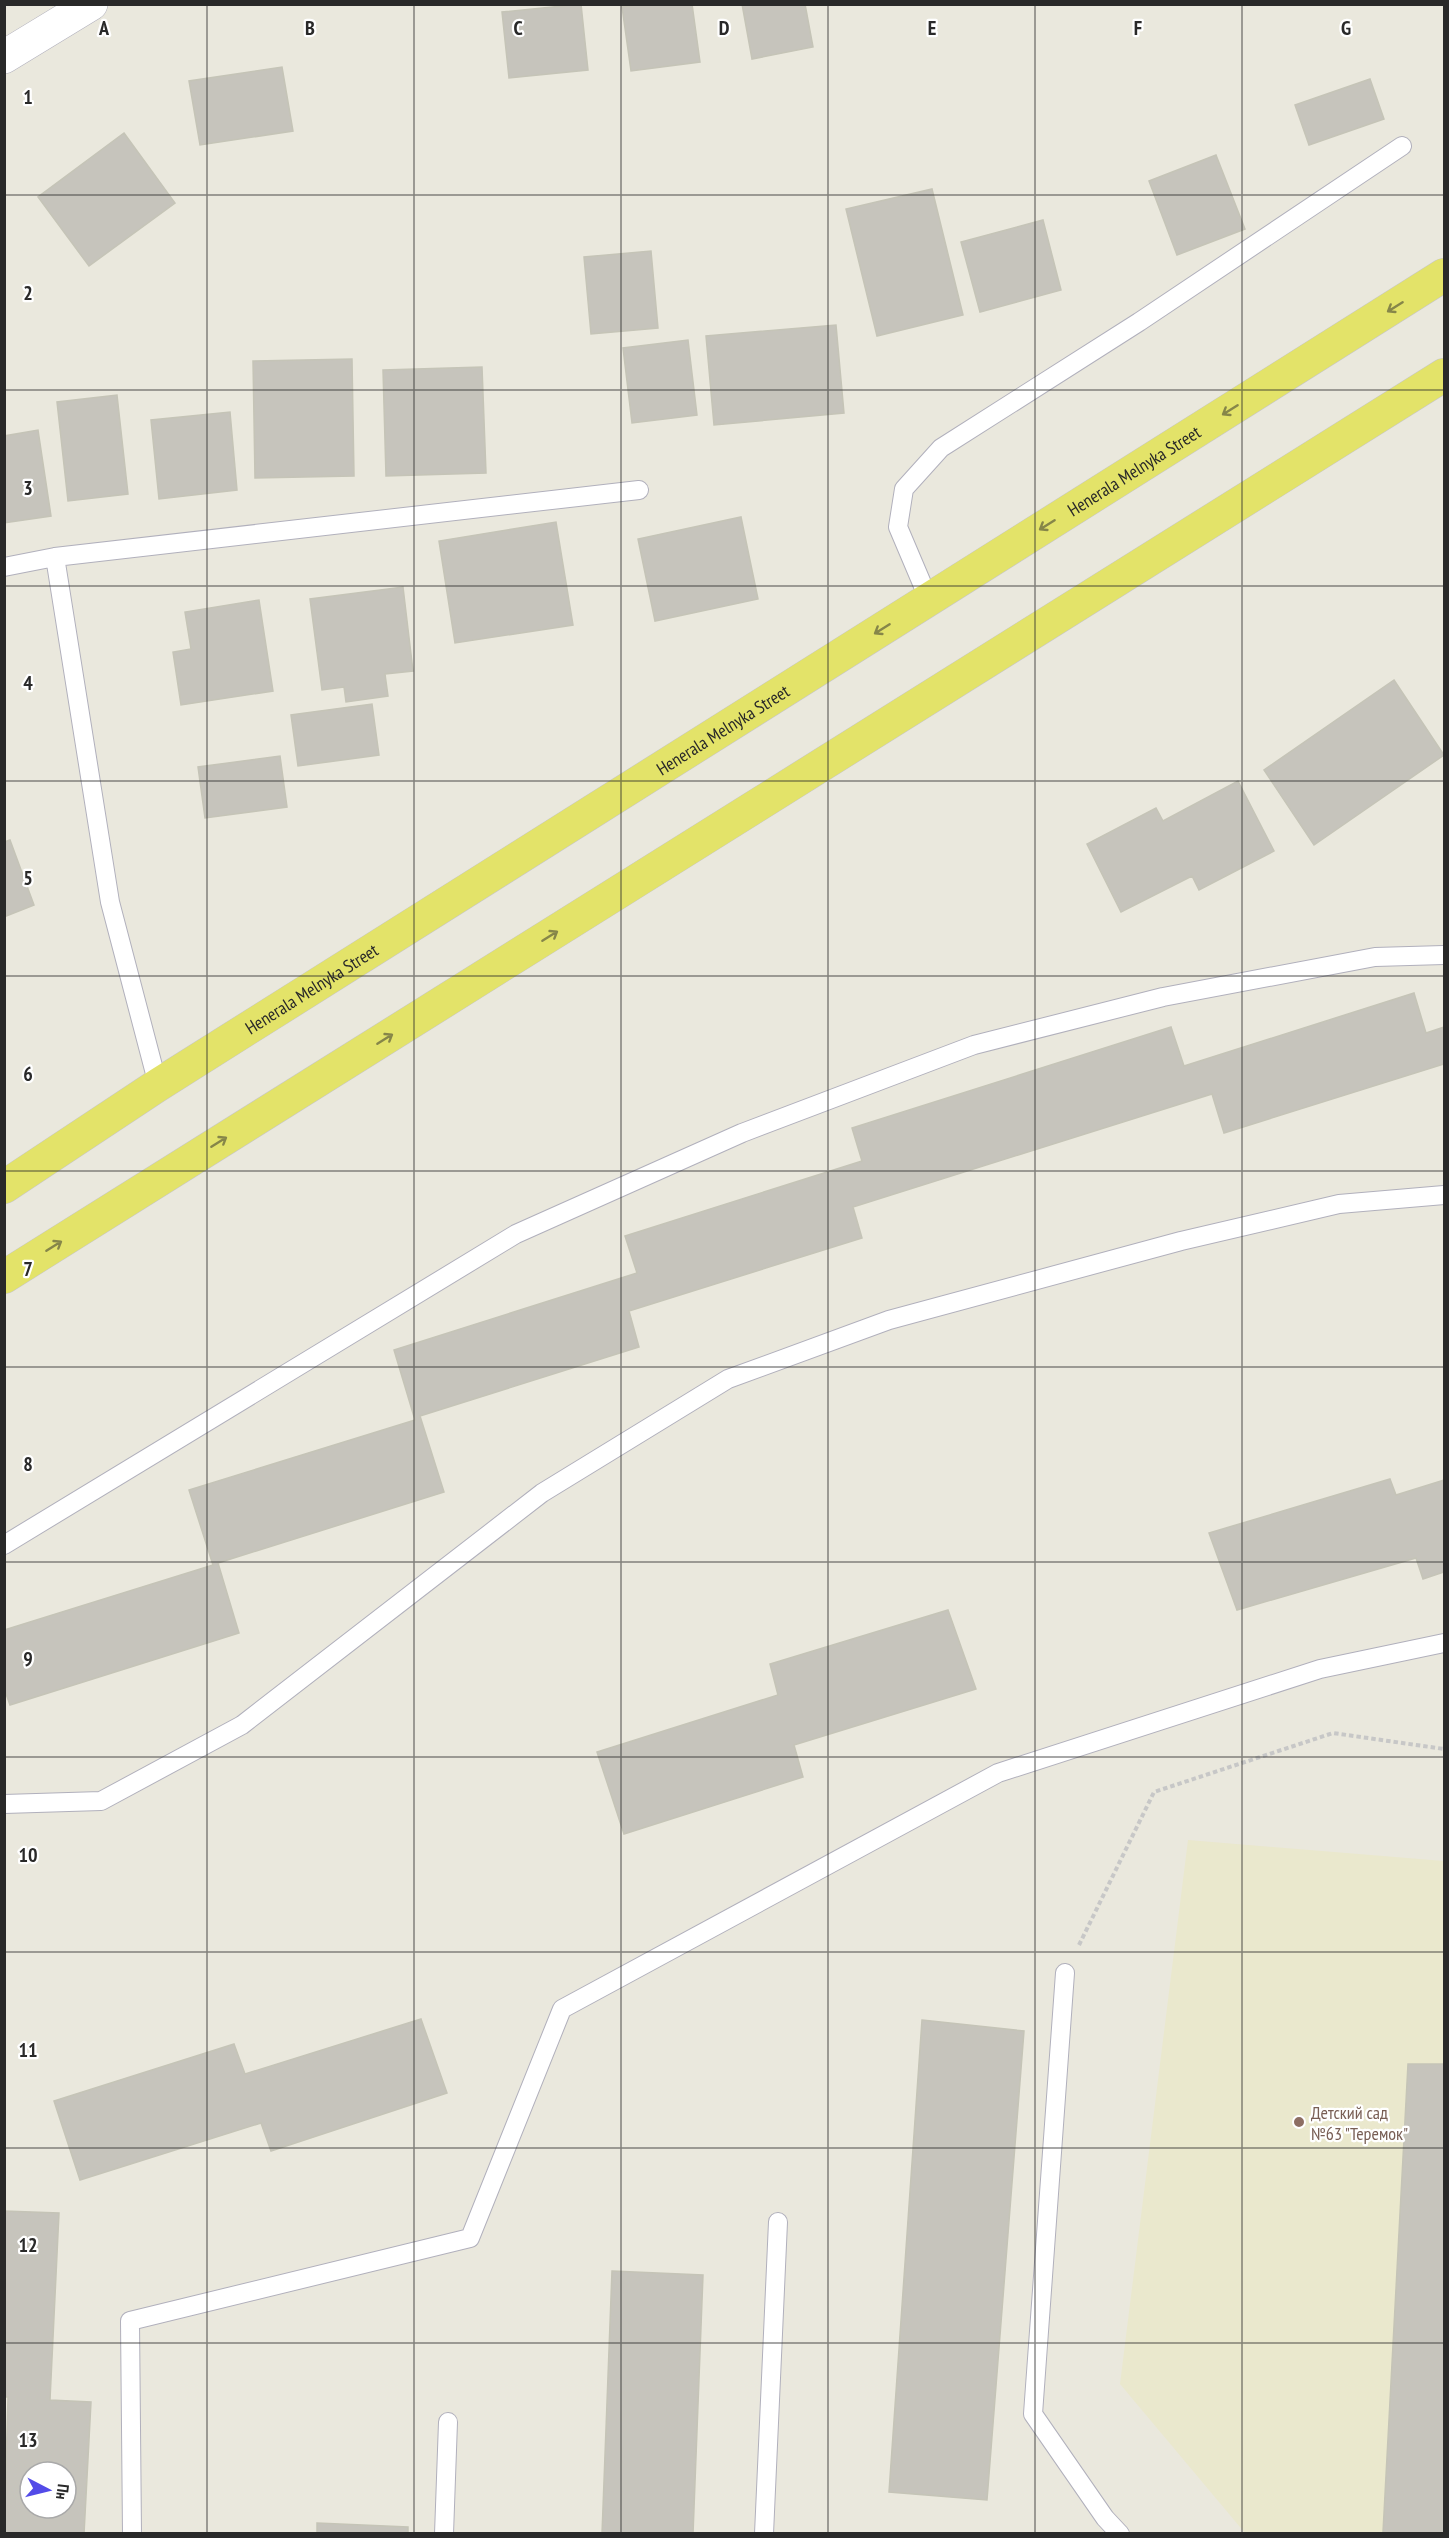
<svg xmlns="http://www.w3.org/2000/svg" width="1449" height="2538" font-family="'PT Sans Narrow',sans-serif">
  <rect width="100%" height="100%" fill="#eae8dd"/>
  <path fill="#eae8cd" d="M 1188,1840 L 1444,1861 L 1444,2533 L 1245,2533 L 1120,2384 Z"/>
  <path fill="#c6c4bc" stroke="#c5c4b7" stroke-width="1.5" fill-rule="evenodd" d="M 581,4 L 588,70 L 509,78 L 502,12 Z
    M 643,4 L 692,4 L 700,62 L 631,71 L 622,7 Z
    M 742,4 L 805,4 L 813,47 L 752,59 Z
    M 282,67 L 293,131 L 200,145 L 189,81 Z
    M 1370,79 L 1384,119 L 1309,145 L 1295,105 Z
    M 124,133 L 175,203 L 89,266 L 38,197 Z
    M 1216,155 L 1245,229 L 1177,255 L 1149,181 Z
    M 932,189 L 963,315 L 877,336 L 846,209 Z
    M 1043,220 L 1061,290 L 980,312 L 961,242 Z
    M 651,251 L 658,328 L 591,334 L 584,257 Z
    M 836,325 L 844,413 L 714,425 L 706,336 Z
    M 688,340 L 697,415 L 632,423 L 623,348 Z
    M 352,359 L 354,476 L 255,478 L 253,361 Z
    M 482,367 L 486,473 L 386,476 L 383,370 Z
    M 117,395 L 128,494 L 68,501 L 57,402 Z
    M 230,412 L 237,490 L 159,499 L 151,420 Z
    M 38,430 L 51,516 L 4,523 L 4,436 Z
    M 741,517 L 758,599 L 655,621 L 638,539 Z
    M 556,522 L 573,625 L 455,643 L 439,541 Z
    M 403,587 L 413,671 L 385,674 L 388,696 L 346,702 L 344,687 L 322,690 L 310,599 Z
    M 259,600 L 273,691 L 181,705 L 173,652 L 191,649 L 185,612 Z
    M 1394,680 L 1444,755 L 1314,845 L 1264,770 Z
    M 372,704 L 379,755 L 298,766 L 291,715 Z
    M 280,756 L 287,807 L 205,818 L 198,767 Z
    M 1238,781 L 1274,851 L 1199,890 L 1192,876 L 1121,912 L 1087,844 L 1156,808 L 1163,821 Z
    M 10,840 L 34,905 L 4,917 L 4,842 Z
    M 1414,993 L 1426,1033 L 1444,1027 L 1444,1064 L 1224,1133 L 1212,1094 L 853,1207 L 862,1238 L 629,1311 L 639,1347 L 420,1416 L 444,1492 L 218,1563 L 239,1633 L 10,1705 L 4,1688 L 4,1630 L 213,1565 L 189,1490 L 415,1420 L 394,1350 L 637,1273 L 625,1236 L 862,1161 L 852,1128 L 1171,1027 L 1184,1066 Z
    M 1390,1479 L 1396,1495 L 1444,1480 L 1444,1572 L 1423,1579 L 1416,1558 L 1237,1610 L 1209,1533 Z
    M 948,1610 L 976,1689 L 794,1745 L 803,1777 L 624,1834 L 597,1752 L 778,1695 L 770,1664 Z
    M 421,2019 L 447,2093 L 271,2151 L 261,2123 L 80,2180 L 54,2101 L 234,2044 L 245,2074 Z
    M 922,2020 L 1024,2031 L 987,2500 L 889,2492 Z
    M 1408,2064 L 1444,2064 L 1444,2534 L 1383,2532 Z
    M 4,2211 L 59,2213 L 50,2400 L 91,2402 L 84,2534 L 4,2534 L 8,2397 L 4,2397 ZM 30,2472 L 66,2472 L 66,2508 L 30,2508 Z
    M 612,2271 L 703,2275 L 693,2534 L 602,2534 Z
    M 317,2523 L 408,2527 L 408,2534 L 317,2534 Z"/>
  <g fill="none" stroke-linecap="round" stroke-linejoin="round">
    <defs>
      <path id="service" d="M 55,557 L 110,902 L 158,1085
        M 4,567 L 55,557 L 639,490
        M 929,600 L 898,527 L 904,489 L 941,448 L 1139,322 L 1402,146
        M 4,1545 L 516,1234 L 742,1133 L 974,1045 L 1163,997 L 1375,957 L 1444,955
        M 4,1804 L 101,1801 L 242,1725 L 542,1493 L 728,1379 L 889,1320 L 1181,1241 L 1339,1204 L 1444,1195
        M 1065,1973 L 1033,2414 L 1105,2518 L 1120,2534
        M 132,2534 L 130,2321 L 470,2238 L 562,2009 L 998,1773 L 1320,1669 L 1444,1643
        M 444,2534 L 448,2422
        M 764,2534 L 778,2222"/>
      <path id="minor" d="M 4,57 L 91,4"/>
      <g id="primary">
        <path id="s1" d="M 4,1187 L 158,1085 L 1444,275"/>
        <path d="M 4,1277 L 1444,375"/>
      </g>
    </defs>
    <use href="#service" stroke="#b1b0bc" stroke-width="20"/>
    <use href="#minor" stroke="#b1b0bc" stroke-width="34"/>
    <use href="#primary" stroke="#c7c7c7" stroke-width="34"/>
    <path stroke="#c7c7c7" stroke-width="4" stroke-dasharray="4.5 3" stroke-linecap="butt" d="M 1079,1945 L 1154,1792 L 1333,1733 L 1444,1749"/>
    <use href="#service" stroke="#fff" stroke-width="18"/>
    <use href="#minor" stroke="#fff" stroke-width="33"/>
    <use href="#primary" stroke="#e3e369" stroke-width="33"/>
  </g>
  <defs><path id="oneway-shaft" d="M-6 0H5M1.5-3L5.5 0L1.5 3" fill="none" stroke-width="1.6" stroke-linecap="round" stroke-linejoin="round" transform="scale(1.5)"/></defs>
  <g stroke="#868649">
    <use href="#oneway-shaft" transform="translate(1395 307) rotate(148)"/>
    <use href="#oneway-shaft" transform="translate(1230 410) rotate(148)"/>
    <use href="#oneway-shaft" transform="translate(1047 525) rotate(148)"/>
    <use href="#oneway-shaft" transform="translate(882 629) rotate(148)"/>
    <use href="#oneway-shaft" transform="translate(550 936) rotate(-32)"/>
    <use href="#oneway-shaft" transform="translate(385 1039) rotate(-32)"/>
    <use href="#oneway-shaft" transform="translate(219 1142) rotate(-32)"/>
    <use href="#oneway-shaft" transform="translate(54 1246) rotate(-32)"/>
  </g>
  <path fill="none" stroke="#292929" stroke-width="1.5" stroke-opacity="0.55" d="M 207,4 L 207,2534M 414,4 L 414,2534M 621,4 L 621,2534M 828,4 L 828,2534M 1035,4 L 1035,2534M 1242,4 L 1242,2534M 4,195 L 1444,195M 4,390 L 1444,390M 4,586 L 1444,586M 4,781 L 1444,781M 4,976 L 1444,976M 4,1171 L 1444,1171M 4,1367 L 1444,1367M 4,1562 L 1444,1562M 4,1757 L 1444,1757M 4,1952 L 1444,1952M 4,2148 L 1444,2148M 4,2343 L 1444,2343"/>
  <circle fill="#8d6e63" stroke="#fff" stroke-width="2" cx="1299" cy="2122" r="6"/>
  <g text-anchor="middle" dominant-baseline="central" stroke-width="4.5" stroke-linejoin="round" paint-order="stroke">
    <g font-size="18" fill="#292929" stroke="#fff">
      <text stroke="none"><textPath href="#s1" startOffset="1338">Henerala Melnyka Street</textPath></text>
      <text stroke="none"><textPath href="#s1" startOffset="852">Henerala Melnyka Street</textPath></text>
      <text stroke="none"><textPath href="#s1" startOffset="366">Henerala Melnyka Street</textPath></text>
    </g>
    <g font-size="18" fill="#785e54" stroke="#fff" text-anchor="start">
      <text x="1311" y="2112">Детский сад<tspan x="1311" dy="21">№63 "Теремок"</tspan></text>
    </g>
  </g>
  <g font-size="20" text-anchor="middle" font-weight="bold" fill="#292929" stroke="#fff" stroke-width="4.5" stroke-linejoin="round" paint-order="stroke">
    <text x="104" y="35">A</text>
    <text x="310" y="35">B</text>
    <text x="518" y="35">C</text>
    <text x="724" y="35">D</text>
    <text x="932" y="35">E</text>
    <text x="1138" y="35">F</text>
    <text x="1346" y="35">G</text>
    <text x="28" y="104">1</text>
    <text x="28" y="300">2</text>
    <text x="28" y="495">3</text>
    <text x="28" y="690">4</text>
    <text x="28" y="885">5</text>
    <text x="28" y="1081">6</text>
    <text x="28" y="1276">7</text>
    <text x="28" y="1471">8</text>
    <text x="28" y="1666">9</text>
    <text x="28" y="1862">10</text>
    <text x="28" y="2057">11</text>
    <text x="28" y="2252">12</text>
    <text x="28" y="2447">13</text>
  </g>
  <rect width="1449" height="2538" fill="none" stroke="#292929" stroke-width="12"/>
  <g transform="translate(48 2490) rotate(97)"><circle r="28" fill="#ffffff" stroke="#a9a9a9" stroke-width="1.5"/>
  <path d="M0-4.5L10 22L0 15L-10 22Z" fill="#534be8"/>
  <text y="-9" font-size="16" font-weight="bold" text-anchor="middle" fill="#292929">Пн</text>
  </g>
</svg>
